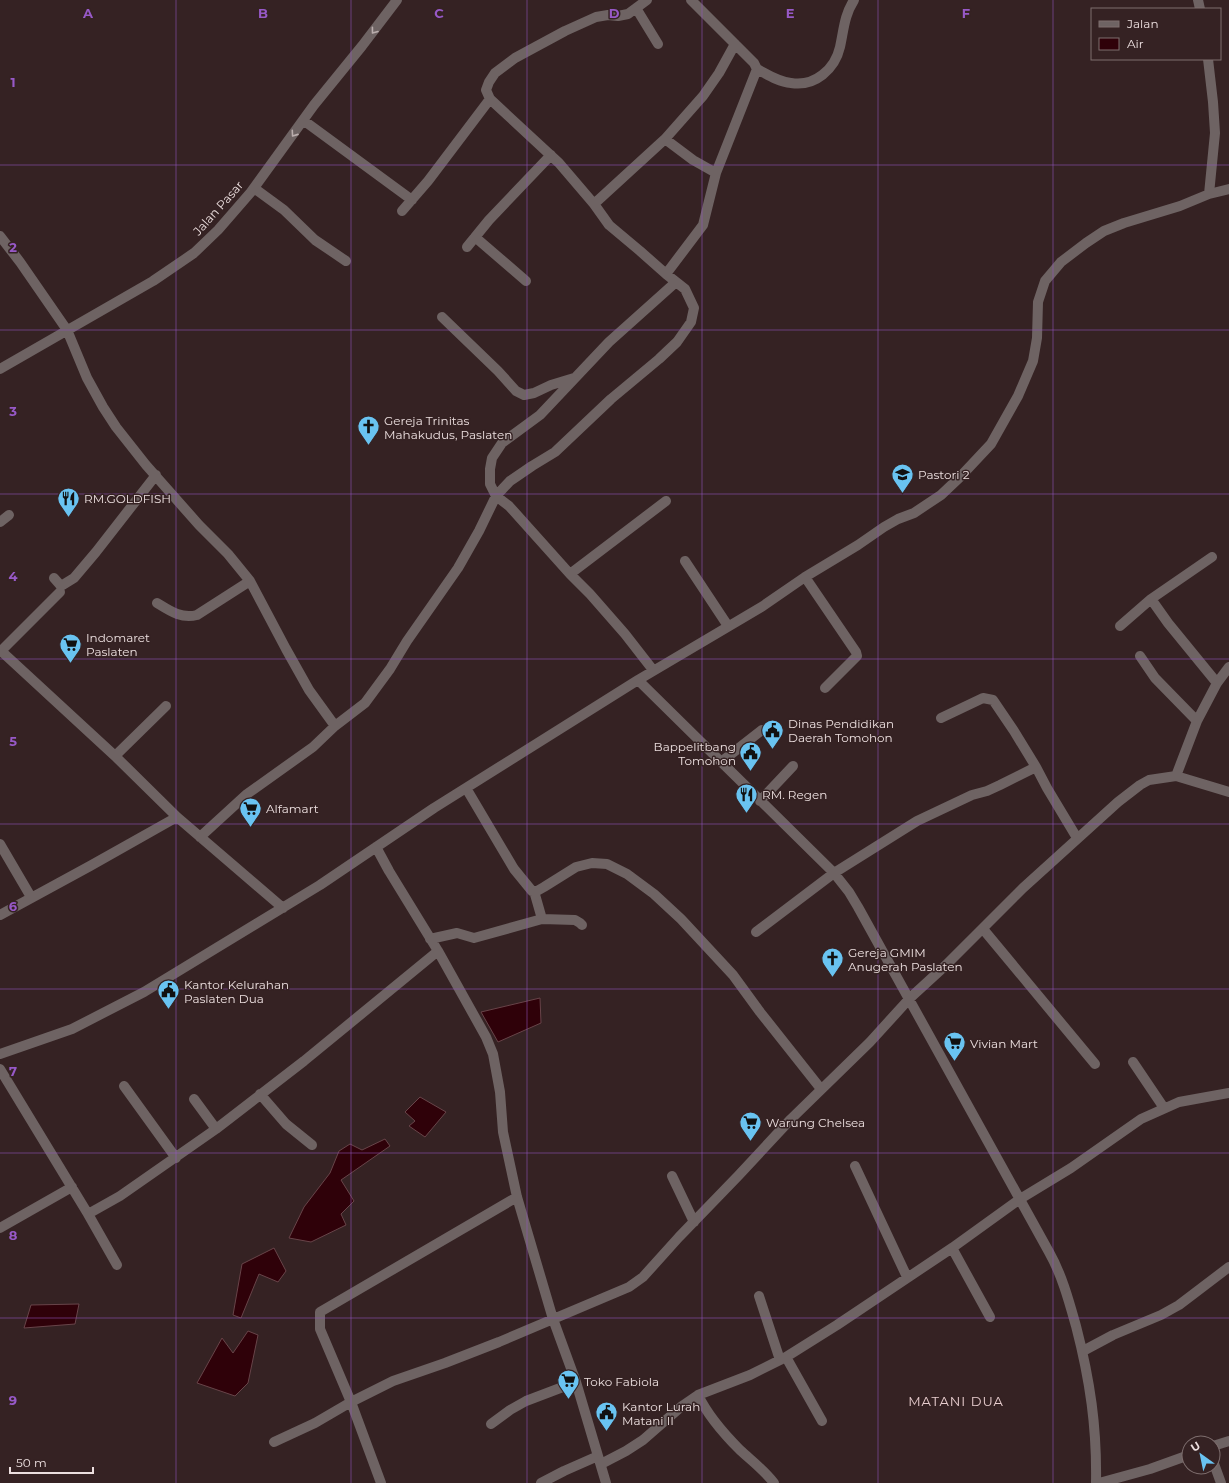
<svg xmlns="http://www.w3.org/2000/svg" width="1229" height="1483" font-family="Montserrat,sans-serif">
  <rect width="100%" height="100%" fill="#352223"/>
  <path fill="#2f0109" stroke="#684449" d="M 540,998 L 541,1023 L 498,1042 L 481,1012 Z
    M 420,1097 L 446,1112 L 425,1137 L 409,1126 L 415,1121 L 405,1112 Z
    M 385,1139 L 390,1146 L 341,1180 L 354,1201 L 341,1214 L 346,1225 L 311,1242 L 289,1238 L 304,1207 L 330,1173 L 339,1151 L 350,1144 L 362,1150 Z
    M 274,1248 L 286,1271 L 278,1282 L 259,1274 L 241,1318 L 233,1315 L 242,1264 Z
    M 79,1304 L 75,1324 L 24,1328 L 31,1305 Z
    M 248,1331 L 258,1335 L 248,1383 L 235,1396 L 197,1383 L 222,1338 L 233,1353 Z"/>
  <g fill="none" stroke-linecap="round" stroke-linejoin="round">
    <path stroke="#6e6363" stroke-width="10" d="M 1198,0 L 1200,9
      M 636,8 L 658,44
      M 1208,59 L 1213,102 L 1215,133 L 1209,194
      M 757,69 C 768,75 779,82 791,83 C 815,87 835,69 840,47 C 844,29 844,16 854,0
      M 303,120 L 412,200
      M 665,139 L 703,96 L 719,73 L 735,44
      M 254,188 L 284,210 L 315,240 L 346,261
      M 594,204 L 665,139 L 693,160 L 716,173
      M 402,211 L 428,181 L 490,99
      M 0,236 L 20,262 L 67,330 L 87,378 L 103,407 L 116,427 L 146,465 L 199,525 L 228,554 L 250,581 L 286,649 L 309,690 L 335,726
      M 475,237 L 526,281
      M 467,247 L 489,220 L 551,155
      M 666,274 L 703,225 L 716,173 L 757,69 L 754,63 L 691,0
      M 442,317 L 498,371 L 516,391 L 524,395 L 534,393 L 551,385 L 574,378
      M 0,369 L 153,281 L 194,253 L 218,230 L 251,192 L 314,105 L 362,46 L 397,0
      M 0,522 L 9,515
      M 685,561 L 728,626
      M 570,574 L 666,501
      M 805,577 L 856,652 L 857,656 L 825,688
      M 54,578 L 61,586 L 74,578 L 96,552 L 156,475
      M 1151,599 L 1168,623 L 1217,683
      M 157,603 C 170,611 181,619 197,615 L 250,581
      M 1120,626 L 1151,599 L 1212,557
      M 0,650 L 115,756 L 177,817 L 283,908
      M 1,651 L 60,592
      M 1140,656 L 1155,678 L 1197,721
      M 653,670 L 625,634 L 590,594 L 570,574 L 509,506 L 496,496 L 490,484 L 490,469 L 492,458 L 502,443 L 540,415 L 609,342 L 676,282
      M 638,680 L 763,606 L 805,577 L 858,545 L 884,527 L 898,519 L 914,513 L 941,495 L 960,477 L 991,444 L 1018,396 L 1033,361 L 1037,338 L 1038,302 L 1045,281 L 1061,262 L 1086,243 L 1104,231 L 1124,223 L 1180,206 L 1209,194 L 1229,189
      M 941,718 L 983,698 L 993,700 L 1014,731 L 1036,767
      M 115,756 L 166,706
      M 721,762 L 762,730
      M 1176,776 L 1197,721 L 1217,683 L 1229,667
      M 466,788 L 514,869 L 532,891 L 537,891 L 544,887 L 576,867 L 592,863 L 607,864 L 627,874 L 654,894 L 681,919 L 733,975 L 760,1012 L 821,1089
      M 760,801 L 793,766
      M 200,837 L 247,794 L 313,747 L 335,726 L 365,703 L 390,669 L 407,641 L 458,568 L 479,531 L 496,496 L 510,481 L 532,466 L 555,452 L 611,399 L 659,359 L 677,342 L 691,322 L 694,308 L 685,289 L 666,274 L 640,251 L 609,225 L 594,204 L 559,163 L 490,99 L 486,90 L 489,82 L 495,73 L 515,58 L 565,31 L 596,17 L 608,15 L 618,16 L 628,14 L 647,0
      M 0,844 L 31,897
      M 376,847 L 389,871 L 438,951 L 486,1037 L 493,1054 L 500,1092 L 503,1132 L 517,1197 L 553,1319 L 576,1382 L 606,1483
      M 534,891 L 542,919
      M 0,915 L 90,866 L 177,817
      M 983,929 L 1095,1064
      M 756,932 L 834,873 L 917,821 L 972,795 L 987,791 L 1000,785 L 1036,767 L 1047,788 L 1077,838
      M 430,939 L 457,933 L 474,938 L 542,919 L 575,920 L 580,923 L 582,925
      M 0,1054 L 72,1029 L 144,992 L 320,885 L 434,808 L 638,680 L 834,873 L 849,892 L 858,907 L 1049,1252 C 1062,1275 1069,1301 1076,1326 C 1090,1380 1097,1427 1096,1483
      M 1133,1062 L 1164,1108
      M 0,1069 L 88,1214 L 120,1196 L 216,1129 L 304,1061 L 438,951
      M 124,1086 L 176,1158
      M 260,1094 L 286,1124 L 312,1145
      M 194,1099 L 216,1129
      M 855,1166 L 907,1277
      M 672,1176 L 694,1222
      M 88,1214 L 117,1265
      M 0,1228 L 72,1187
      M 952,1248 L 990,1317
      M 759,1296 L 780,1360
      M 1083,1351 L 1113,1335 L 1161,1315 L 1179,1305 L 1229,1267
      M 786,1357 L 822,1421
      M 698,1395 C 708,1416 724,1434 740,1450 C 752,1461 764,1470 774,1483
      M 491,1424 L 510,1410 L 526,1401 L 576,1382
      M 274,1442 L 315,1423 L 351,1402 L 393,1381 L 445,1363 L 499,1342 L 629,1287 L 643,1277 L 679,1237 L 738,1176 L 791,1119 L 870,1042 L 910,998 L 946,965 L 1023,888 L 1118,802 L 1140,785 L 1149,780 L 1176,776 L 1229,792
      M 1213,1446 L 1229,1441
      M 1213,1461 L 1221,1483
      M 601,1464 L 626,1451 L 643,1440 L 682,1406 L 698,1395 L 750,1375 L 786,1357 L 837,1325 L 952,1248 L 1020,1199 L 1071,1168 L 1141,1119 L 1179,1102 L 1229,1093
      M 381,1483 L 351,1402 L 320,1329 L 320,1312 L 517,1197
      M 541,1483 L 564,1471 L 598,1456
      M 1099,1483 L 1150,1469 L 1189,1455"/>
  </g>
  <defs><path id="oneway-chevron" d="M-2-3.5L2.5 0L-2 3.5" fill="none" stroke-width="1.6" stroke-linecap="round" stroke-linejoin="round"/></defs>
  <g stroke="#baadad">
    <use href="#oneway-chevron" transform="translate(374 31) rotate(127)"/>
    <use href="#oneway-chevron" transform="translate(294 134) rotate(125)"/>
  </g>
  <path fill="none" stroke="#9759c7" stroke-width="1" stroke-opacity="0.55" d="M 176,0 L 176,1483M 351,0 L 351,1483M 527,0 L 527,1483M 702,0 L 702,1483M 878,0 L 878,1483M 1053,0 L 1053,1483M 0,165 L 1229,165M 0,330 L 1229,330M 0,494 L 1229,494M 0,659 L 1229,659M 0,824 L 1229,824M 0,989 L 1229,989M 0,1153 L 1229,1153M 0,1318 L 1229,1318"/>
  <defs>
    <symbol id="church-pin" viewBox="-11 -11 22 30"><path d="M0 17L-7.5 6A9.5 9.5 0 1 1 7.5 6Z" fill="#69c3f1" stroke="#352223"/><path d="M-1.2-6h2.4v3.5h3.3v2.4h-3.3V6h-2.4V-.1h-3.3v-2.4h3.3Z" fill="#111"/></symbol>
    <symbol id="school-pin" viewBox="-11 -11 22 30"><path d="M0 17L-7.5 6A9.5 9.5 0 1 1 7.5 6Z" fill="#69c3f1" stroke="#352223"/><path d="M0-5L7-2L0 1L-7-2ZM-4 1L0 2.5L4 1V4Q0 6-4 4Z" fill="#111"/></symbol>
    <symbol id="restaurant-pin" viewBox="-11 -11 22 30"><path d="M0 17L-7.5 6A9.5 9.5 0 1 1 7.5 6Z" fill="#69c3f1" stroke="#352223"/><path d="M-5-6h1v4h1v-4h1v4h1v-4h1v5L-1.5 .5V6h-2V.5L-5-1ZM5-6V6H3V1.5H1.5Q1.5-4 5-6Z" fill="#111"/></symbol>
    <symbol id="supermarket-pin" viewBox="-11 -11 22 30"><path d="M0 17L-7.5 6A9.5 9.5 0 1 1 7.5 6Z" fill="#69c3f1" stroke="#352223"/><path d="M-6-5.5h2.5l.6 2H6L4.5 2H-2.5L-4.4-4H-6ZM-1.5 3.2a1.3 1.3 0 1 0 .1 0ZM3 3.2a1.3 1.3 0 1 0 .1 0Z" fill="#111"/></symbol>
    <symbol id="civic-pin" viewBox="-11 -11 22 30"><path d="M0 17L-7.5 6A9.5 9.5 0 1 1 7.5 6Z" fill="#69c3f1" stroke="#352223"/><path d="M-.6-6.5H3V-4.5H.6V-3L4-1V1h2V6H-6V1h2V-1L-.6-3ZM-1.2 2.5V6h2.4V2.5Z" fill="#111"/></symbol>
  </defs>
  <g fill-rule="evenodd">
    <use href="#church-pin" x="356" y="414" width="25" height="34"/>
    <use href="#school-pin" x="890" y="462" width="25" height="34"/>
    <use href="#restaurant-pin" x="56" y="486" width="25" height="34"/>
    <use href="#supermarket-pin" x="58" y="632" width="25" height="34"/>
    <use href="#civic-pin" x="760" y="718" width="25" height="34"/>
    <use href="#civic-pin" x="738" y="740" width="25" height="34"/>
    <use href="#restaurant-pin" x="734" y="782" width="25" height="34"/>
    <use href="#supermarket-pin" x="238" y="796" width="25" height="34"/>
    <use href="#church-pin" x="820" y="946" width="25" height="34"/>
    <use href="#civic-pin" x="156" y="978" width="25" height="34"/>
    <use href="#supermarket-pin" x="942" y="1030" width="25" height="34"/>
    <use href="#supermarket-pin" x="738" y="1110" width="25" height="34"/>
    <use href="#supermarket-pin" x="556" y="1368" width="25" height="34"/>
    <use href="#civic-pin" x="594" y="1400" width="25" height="34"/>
  </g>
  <g text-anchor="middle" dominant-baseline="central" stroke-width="3" stroke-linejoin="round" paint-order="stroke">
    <g font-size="12" fill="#ecdfdf" stroke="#352223">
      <text transform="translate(218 208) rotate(-48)">Jalan Pasar</text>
    </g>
    <g font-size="12" fill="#ecdfdf" stroke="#352223" text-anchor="start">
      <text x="384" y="420">Gereja Trinitas<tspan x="384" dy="14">Mahakudus, Paslaten</tspan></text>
      <text x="918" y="474">Pastori 2</text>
      <text x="84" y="498">RM.GOLDFISH</text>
      <text x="86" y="637">Indomaret<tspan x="86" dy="14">Paslaten</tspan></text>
      <text x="788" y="723">Dinas Pendidikan<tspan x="788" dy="14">Daerah Tomohon</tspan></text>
      <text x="736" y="746" text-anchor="end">Bappelitbang<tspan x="736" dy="14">Tomohon</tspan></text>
      <text x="762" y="794">RM. Regen</text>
      <text x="266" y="808">Alfamart</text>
      <text x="848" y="952">Gereja GMIM<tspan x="848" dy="14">Anugerah Paslaten</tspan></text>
      <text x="184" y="984">Kantor Kelurahan<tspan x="184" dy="14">Paslaten Dua</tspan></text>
      <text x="970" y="1043">Vivian Mart</text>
      <text x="766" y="1122">Warung Chelsea</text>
      <text x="584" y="1381">Toko Fabiola</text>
      <text x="622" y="1406">Kantor Lurah<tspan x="622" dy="14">Matani II</tspan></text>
    </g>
    <g font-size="13" letter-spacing="1" fill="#e9cecf" stroke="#352223">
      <text x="956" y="1401">MATANI DUA</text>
    </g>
  </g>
  <g font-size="13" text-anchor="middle" font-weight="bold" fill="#9759c7" stroke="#352223" stroke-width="3" stroke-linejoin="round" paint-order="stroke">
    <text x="88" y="18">A</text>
    <text x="263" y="18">B</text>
    <text x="439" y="18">C</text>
    <text x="614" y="18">D</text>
    <text x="790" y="18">E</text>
    <text x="966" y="18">F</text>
    <text x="13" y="87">1</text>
    <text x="13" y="252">2</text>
    <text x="13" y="416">3</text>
    <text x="13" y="581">4</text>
    <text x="13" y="746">5</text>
    <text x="13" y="911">6</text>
    <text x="13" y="1076">7</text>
    <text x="13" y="1240">8</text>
    <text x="13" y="1405">9</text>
  </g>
  <rect x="1091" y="8" width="130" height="52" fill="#352223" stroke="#7e6e6e"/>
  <rect x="1099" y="21" width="20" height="6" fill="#6e6363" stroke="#7e6e6e"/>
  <text x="1127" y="28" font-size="12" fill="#ecdfdf">Jalan</text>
  <rect x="1099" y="38" width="20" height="12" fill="#2f0109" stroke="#7e6e6e"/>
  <text x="1127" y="48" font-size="12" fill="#ecdfdf">Air</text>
  <g transform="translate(1201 1455) rotate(327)"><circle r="19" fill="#352223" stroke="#7e6e6e"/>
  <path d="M0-3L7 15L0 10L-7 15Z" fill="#69c3f1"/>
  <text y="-6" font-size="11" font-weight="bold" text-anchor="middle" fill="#ecdfdf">U</text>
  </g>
  <path d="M10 1467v6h83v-6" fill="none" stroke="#ecdfdf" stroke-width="2"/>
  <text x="16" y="1467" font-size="12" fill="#ecdfdf" stroke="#352223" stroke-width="3" paint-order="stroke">50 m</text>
</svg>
